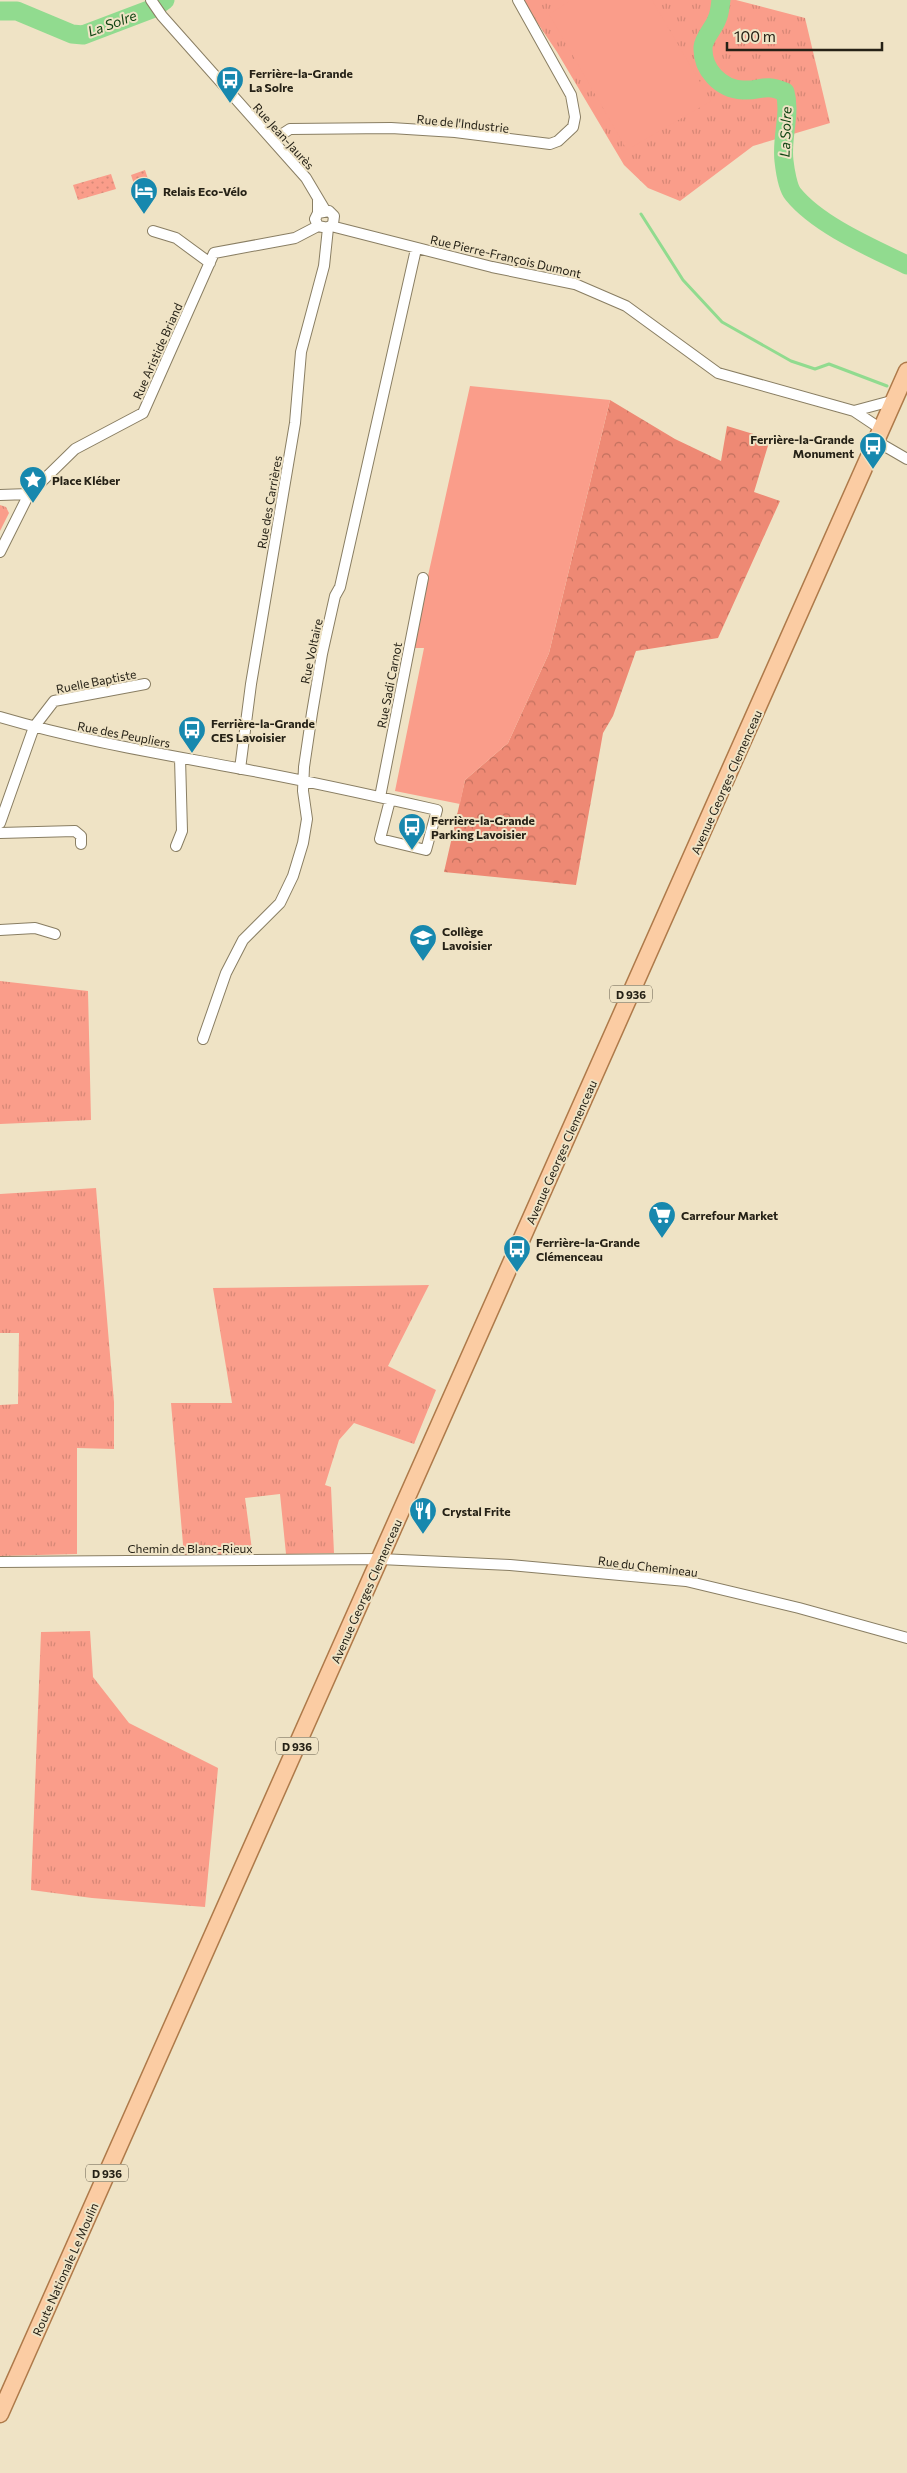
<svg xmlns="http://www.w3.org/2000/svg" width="907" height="2473" font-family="Commissioner,sans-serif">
  <defs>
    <pattern id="grass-tufts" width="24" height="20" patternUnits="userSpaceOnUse" patternTransform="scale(1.25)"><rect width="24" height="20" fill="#fa9d8a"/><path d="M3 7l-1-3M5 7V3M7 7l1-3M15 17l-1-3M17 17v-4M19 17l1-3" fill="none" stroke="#d68776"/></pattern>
    <pattern id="forest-crowns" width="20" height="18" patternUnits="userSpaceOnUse" patternTransform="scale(1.25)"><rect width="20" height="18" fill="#ee8974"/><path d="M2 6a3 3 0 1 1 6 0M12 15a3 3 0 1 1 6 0" fill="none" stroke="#c1705e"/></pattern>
    <pattern id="park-dots" width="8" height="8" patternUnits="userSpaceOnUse" patternTransform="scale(1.25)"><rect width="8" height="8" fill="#fa9d8a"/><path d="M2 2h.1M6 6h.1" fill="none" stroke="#d68776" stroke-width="1.8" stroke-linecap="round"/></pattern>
  </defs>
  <rect width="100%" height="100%" fill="#efe3c5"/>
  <path fill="url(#grass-tufts)" d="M 522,0 L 736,0 L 805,18 L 830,123 L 753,146 L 680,201 L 648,188 L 624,165 L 557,52 Z
    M 0,505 L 6,507 L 9,513 L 0,531 Z
    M 0,981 L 88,991 L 91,1120 L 0,1124 Z
    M 96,1188 L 114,1402 L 114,1449 L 77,1448 L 77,1554 L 0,1556 L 0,1405 L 18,1404 L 19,1333 L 0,1333 L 0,1194 Z
    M 429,1285 L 388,1366 L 436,1390 L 414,1444 L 354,1423 L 339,1440 L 325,1485 L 331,1487 L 334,1553 L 286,1554 L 280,1494 L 245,1498 L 253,1557 L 184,1556 L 171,1403 L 232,1403 L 213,1288 Z
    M 90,1631 L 93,1677 L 129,1723 L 218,1768 L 205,1907 L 92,1898 L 31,1890 L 41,1632 Z"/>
  <path fill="url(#forest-crowns)" d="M 610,400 L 675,439 L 721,461 L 727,426 L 770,439 L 754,492 L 780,501 L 718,638 L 636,651 L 613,716 L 603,733 L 576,885 L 444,872 L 465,780 L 508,743 L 549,653 Z"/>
  <path fill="url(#park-dots)" d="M 145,170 L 148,179 L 134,184 L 131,175 Z
    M 111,174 L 116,189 L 78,200 L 73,185 Z"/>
  <path fill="#fa9d8a" d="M 572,0 L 652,0 L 711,101 L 627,150 L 549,14 Z
    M 470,386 L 610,400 L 549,653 L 508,743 L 465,780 L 460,804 L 395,791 L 424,648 L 412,648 Z"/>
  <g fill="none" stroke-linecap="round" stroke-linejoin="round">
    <path stroke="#91db8f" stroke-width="3" d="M 641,214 L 683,280 L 722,322 L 791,361 L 815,369 L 829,364 L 887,386"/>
    <path stroke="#91db8f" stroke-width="19" d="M 721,0 C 720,6 720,13 717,19 C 714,28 704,37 703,47 C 702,69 720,89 743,90 C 762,91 763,83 785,92 C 791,114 781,138 784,161 C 785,170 788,188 793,194 C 818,225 872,248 907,265
      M 0,11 L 17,11 L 72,34 L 83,35 L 154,8 L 165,0"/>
    <defs>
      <path id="street" d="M 151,0 L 162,16 L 306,178 L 325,210
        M 273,140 L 290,129 L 391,128 L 455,132 L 550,144 L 558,141 L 573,127 L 575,117 L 571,95 L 518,0
        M 318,199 L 318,213 L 315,219 L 318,226 L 328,228 L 333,224 L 334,216 L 329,211 L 318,213
        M 331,226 L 492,267 L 575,284 L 626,306 L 718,373 L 854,411 L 881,429
        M 153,231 L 176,238 L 210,263
        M 854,411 L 895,400
        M 876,441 L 907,459
        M 0,495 L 29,494 L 75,449 L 143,413 L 214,253 L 295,238 L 318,226
        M 0,552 L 29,494
        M 0,717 C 78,740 157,753 237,768 C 304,780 371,795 437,810 L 426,850 L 380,839 L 390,800
        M 240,769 L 251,684 L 295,423 L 301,352 L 324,266 L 328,228
        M 380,797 L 423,578
        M 0,823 L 34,727 L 54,701 L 145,684
        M 0,833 L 75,831 L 81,836 L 81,844
        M 176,846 L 182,831 L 180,758
        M 0,930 L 35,928 L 55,934
        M 203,1039 L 226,973 L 243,940 L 280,903 L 293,876 L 303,843 L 307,819 L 303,791 L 304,767 L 312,713 L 322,654 L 335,596 L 340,587 L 416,249
        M 0,1562 L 380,1559 L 510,1565 L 686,1581 L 799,1608 L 907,1638"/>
      <path id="primary" d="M 0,2414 L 907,371"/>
    </defs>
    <use href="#street" stroke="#897e63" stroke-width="12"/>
    <use href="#primary" stroke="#ae7a4a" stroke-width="19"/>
    <use href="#street" stroke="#fff" stroke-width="10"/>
    <use href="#primary" stroke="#fbcca3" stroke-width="16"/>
  </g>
  <defs>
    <symbol id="bus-pin" viewBox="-11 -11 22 30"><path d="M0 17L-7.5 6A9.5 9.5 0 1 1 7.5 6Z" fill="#1788ae" stroke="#efe3c5"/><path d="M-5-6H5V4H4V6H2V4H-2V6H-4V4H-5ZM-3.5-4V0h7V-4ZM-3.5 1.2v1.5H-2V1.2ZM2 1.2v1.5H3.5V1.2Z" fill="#fff"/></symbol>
    <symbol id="hotel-pin" viewBox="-11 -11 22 30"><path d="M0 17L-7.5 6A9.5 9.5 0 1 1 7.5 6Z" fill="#1788ae" stroke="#efe3c5"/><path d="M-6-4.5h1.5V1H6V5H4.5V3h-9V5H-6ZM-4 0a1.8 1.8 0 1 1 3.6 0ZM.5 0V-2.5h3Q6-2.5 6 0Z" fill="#fff"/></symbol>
    <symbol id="sight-pin" viewBox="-11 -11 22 30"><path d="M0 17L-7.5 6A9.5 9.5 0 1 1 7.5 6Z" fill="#1788ae" stroke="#efe3c5"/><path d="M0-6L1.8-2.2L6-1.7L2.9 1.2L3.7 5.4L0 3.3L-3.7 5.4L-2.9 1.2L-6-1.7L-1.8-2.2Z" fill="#fff"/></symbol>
    <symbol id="school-pin" viewBox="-11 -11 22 30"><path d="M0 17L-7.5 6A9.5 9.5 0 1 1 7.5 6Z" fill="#1788ae" stroke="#efe3c5"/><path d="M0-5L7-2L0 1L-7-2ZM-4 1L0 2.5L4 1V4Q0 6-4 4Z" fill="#fff"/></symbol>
    <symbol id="supermarket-pin" viewBox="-11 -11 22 30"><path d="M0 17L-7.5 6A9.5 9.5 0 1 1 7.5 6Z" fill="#1788ae" stroke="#efe3c5"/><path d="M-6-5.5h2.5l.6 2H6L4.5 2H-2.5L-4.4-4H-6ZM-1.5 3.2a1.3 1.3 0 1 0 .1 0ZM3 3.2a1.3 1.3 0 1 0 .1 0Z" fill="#fff"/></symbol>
    <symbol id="restaurant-pin" viewBox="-11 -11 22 30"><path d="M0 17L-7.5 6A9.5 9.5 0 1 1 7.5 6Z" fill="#1788ae" stroke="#efe3c5"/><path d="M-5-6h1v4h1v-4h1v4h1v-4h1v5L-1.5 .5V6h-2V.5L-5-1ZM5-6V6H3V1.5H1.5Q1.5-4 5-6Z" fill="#fff"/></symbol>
  </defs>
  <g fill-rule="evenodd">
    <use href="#bus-pin" x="214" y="64" width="32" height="43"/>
    <use href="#hotel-pin" x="128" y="175" width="32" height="43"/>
    <use href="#bus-pin" x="857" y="430" width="32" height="43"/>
    <use href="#sight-pin" x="17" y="464" width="32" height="43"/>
    <use href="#bus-pin" x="176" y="714" width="32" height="43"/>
    <use href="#bus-pin" x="396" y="811" width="32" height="43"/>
    <use href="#school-pin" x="407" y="922" width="32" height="43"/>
    <use href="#supermarket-pin" x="646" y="1199" width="32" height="43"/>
    <use href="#bus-pin" x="501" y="1233" width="32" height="43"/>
    <use href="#restaurant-pin" x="407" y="1495" width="32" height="43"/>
  </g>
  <g text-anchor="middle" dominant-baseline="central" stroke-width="4" stroke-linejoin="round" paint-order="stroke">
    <g fill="#efe3c5" stroke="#625b4a" stroke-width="1">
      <rect x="610" y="985.5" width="42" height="17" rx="4"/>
      <rect x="276" y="1737.5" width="42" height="17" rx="4"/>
      <rect x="86" y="2164.5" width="42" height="17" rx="4"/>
    </g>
    <g font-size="11" font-weight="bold" fill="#252116">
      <text x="631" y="994">D 936</text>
      <text x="297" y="1746">D 936</text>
      <text x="107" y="2173">D 936</text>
    </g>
    <g font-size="12" font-weight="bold" fill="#252116" stroke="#efe3c5" text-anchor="start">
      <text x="249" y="73">Ferrière-la-Grande<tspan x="249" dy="14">La Solre</tspan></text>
      <text x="163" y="191">Relais Eco-Vélo</text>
      <text x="854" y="439" text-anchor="end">Ferrière-la-Grande<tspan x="854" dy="14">Monument</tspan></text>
      <text x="52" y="480">Place Kléber</text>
      <text x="211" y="723">Ferrière-la-Grande<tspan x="211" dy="14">CES Lavoisier</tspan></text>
      <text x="431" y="820">Ferrière-la-Grande<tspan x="431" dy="14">Parking Lavoisier</tspan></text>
      <text x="442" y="931">Collège<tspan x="442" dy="14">Lavoisier</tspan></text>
      <text x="681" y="1215">Carrefour Market</text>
      <text x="536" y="1242">Ferrière-la-Grande<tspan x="536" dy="14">Clémenceau</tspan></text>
      <text x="442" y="1511">Crystal Frite</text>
    </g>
    <g font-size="12" fill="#252116" stroke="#efe3c5">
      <text transform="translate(463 123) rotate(6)">Rue de l'Industrie</text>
      <text transform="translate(284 136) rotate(48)">Rue Jean-Jaurès</text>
      <text transform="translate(506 256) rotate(13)">Rue Pierre-François Dumont</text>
      <text transform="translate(157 351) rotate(-66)">Rue Aristide Briand</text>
      <text transform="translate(269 502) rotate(-80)">Rue des Carrières</text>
      <text transform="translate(311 651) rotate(-78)">Rue Voltaire</text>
      <text transform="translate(96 681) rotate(-11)">Ruelle Baptiste</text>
      <text transform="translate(389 685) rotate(-79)">Rue Sadi Carnot</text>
      <text transform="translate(124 734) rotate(11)">Rue des Peupliers</text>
      <text transform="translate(726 782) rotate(-66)">Avenue Georges Clemenceau</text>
      <text transform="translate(561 1152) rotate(-66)">Avenue Georges Clemenceau</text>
      <text x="190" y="1548">Chemin de Blanc-Rieux</text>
      <text transform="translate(648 1566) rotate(7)">Rue du Chemineau</text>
      <text transform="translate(366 1591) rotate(-66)">Avenue Georges Clemenceau</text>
      <text transform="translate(65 2269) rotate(-66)">Route Nationale Le Moulin</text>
    </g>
    <g font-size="14" font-style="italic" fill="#104413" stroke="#efe3c5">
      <text transform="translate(112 23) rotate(-20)">La Solre</text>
      <text transform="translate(785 132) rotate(-88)">La Solre</text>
    </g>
  </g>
  <path d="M727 42v8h155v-8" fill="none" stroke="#252116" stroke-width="2.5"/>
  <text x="734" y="42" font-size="15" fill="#252116" stroke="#efe3c5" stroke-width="4" paint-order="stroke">100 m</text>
</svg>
